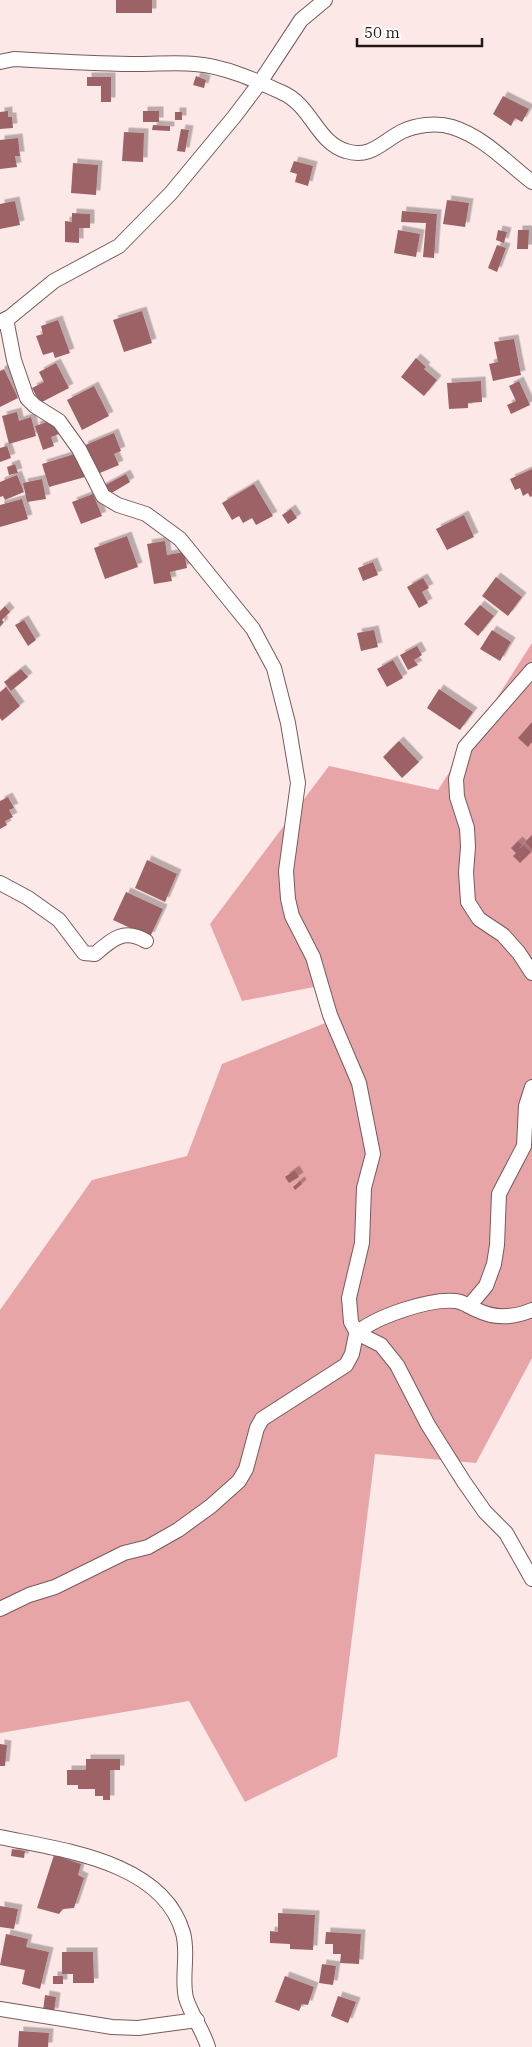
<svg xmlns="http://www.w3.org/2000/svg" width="532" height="2047" viewBox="0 0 532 2047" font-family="'IBM Plex Serif',serif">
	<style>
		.forest { fill: #e7a5a8 }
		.building { fill: #9d6265; filter: url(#shadow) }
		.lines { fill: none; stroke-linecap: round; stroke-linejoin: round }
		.street-casing { stroke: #775a5b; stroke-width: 16 }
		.street { stroke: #fff; stroke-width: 14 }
	</style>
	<defs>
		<filter id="shadow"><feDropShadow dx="4.5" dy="-4.5" stdDeviation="0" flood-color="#0004"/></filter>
	</defs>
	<rect width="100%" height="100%" fill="#fde8e8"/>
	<!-- forest -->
	<path class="forest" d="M532,643v715l-56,105 -101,-9 -38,303 -92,45 -56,-101 -189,32v-423l92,-130 95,-24 35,-92 106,-42 -9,-36 -77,15 -32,-77 119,-158 109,24z"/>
	<!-- building -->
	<g class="building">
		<rect x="116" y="0" width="36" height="13"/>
		<path d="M196,76l10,4 -2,8 -11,-3z"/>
		<path d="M87,77h24v25h-10v-16h-14z"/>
		<path d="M503,96l26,13 -7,13 -7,-4 -4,8 -18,-12z"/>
		<path d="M8,111v6h4l1,11 -13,1v-17z"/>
		<rect x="143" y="111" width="16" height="11"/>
		<rect x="175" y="112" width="7" height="8"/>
		<path d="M153,125l17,1v5l-18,-1z"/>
		<path d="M181,129l8,1 -4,22 -8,-1z"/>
		<path d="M124,132l20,1 -1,29 -21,-1z"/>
		<path d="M18,138l2,18h-5l2,11 -17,2v-29z"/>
		<path d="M294,161l19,5 -5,20 -13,-4 2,-8 -7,-2z"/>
		<path d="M73,163l25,2 -2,30 -25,-2z"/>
		<path d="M447,200l22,3 -4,24 -22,-3z"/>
		<path d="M15,201l5,24 -20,4v-25z"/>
		<path d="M402,211l35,3 -3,44 -11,-1 3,-34 -25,-1z"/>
		<path d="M72,213l18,1v14h-11v15l-14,-1v-21l7,1z"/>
		<path d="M398,230l22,4 -4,23 -22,-4z"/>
		<path d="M498,230l9,2 -3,11 -8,-3z"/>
		<path d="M518,230h11l-1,19h-11z"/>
		<path d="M497,245l9,3 -9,24 -9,-4z"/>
		<path d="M142,311l10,32 -28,9 -11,-32z"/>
		<path d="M58,320l12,33 -15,5 -2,-6 -10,3 -7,-19 7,-2 -2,-8z"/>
		<path d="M514,339l7,36 -28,6 -4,-17 9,-2 -4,-20z"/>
		<path d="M416,358l10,9 -2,2 13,11 -13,16 -23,-19z"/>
		<path d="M56,363l13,25 -29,15 -8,-15 12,-6 -5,-10z"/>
		<path d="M4,369l14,29 -18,9v-36z"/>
		<path d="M481,381l1,21 -14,1v5l-19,1 -2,-26z"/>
		<path d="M519,381l11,24 -19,9 -4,-9 9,-4 -7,-15z"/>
		<path d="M94,386l15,30 -27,14 -15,-30z"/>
		<path d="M17,412l2,9 12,-4 5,19 -27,8 -7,-28z"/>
		<path d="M53,420l6,14 -8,3 3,9 -11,4 -8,-24z"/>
		<path d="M114,433l7,18 -7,3 5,11 -24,10 -12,-29z"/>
		<path d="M7,446l4,12 -11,4v-14z"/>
		<path d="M78,453l7,24 -36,10 -7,-23z"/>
		<path d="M15,464l3,9 -9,2 -2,-8z"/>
		<path d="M532,469v27l-2,1 -2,-4 -5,3 -3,-8 -5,2 -5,-11z"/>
		<path d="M126,474l4,8 -25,15 -5,-9z"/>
		<path d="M17,475l7,17 -19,8 -2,-4 -3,1v-15z"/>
		<path d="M42,479l4,20 -19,3 -4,-19z"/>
		<path d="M254,484l19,32 -17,9 -4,-7 -9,5 -4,-7 -7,4 -10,-17z"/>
		<path d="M93,494l9,22 -21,8 -9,-22z"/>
		<path d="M22,499l6,20 -28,8v-22z"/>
		<path d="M291,509l6,9 -9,6 -6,-9z"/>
		<path d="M464,515l10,22 -27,13 -11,-21z"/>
		<path d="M127,536l11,31 -33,12 -11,-31z"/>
		<path d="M165,541l2,14 17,-3 3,16 -17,4 2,9 -18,3 -7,-40z"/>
		<path d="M373,562l5,13 -15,6 -5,-13z"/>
		<path d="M496,577l26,20 -14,19 -26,-20z"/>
		<path d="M423,578l6,10 -7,4 6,11 -9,5 -12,-21z"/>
		<path d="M480,605l14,11 -16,20 -14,-12z"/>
		<path d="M5,606l5,6 -8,8 2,2 -4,5v-16z"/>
		<path d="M24,620l12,20 -8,6 -13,-21z"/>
		<path d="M374,630l4,17 -17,4 -4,-18z"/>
		<path d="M492,630l19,12 -11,19 -20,-12z"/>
		<path d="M417,646l5,9 -8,5 4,5 -10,5 -8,-15z"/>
		<path d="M393,660l10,18 -16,9 -10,-18z"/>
		<path d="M21,669l7,8 -17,14 -7,-9z"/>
		<path d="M6,687l14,19 -18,15 -2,-3v-26z"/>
		<path d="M439,689l34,23 -13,18 -33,-22z"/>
		<path d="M532,722v20l-4,5 -10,-9z"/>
		<path d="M399,741l20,21 -17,16 -19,-21z"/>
		<path d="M8,797l6,11 -5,2 4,7 -8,4 2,4 -7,4v-28z"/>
		<path d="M532,835v15l-7,-8z"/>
		<path d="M518,841l4,4 -3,4 5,-4 7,7 -11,11 -7,-7 3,-3 -5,-5z"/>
		<path d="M147,860l30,14 -12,28 -30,-14z"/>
		<path d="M126,892l37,17 -13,28 -37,-17z"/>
		<path d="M295,1170l4,7 -10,6 -4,-6z"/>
		<path d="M300,1181l2,3 -7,6 -2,-3z"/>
		<path d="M0,1744l7,1 -2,21h-5z"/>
		<path d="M86,1759h34v11h-10v30h-7v-4h-8v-7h-17v-4h-11v-15h19z"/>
		<path d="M12,1849l13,2 -1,7 -13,-2z"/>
		<path d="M54,1855l27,9 -3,11 6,3 -10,30 -11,1 -4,5 -22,-6z"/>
		<path d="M0,1906l18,3 -4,20 -14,-2z"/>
		<path d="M278,1913l37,2 -2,35 -23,-1v-5l-20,-1v-12l8,1z"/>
		<path d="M326,1932l35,2 -2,30 -19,-1 1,-9h-8v-10h-8z"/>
		<path d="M6,1934l22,5 -2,8 23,5 -9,37 -18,-5 3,-14 -25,-5z"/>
		<path d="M62,1952h31l1,31h-21v-9h-11z"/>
		<path d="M322,1964l14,2 -3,19 -14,-2z"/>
		<rect x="53" y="1976" width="10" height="8"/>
		<path d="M285,1976l29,11 -6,18 -6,-1 -3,7 -24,-9z"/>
		<path d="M45,1995l11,2 -2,16 -11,-2z"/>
		<path d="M338,1996l18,6 -8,21 -17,-7z"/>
		<path d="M19,2031l30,2 -1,14h-30z"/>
	</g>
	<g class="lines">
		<!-- street casing -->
		<g class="street-casing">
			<g id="street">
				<path d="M0,62l14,-3c42,2 83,5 125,5 18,0 38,-2 56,0 29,2 60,16 86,28 31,13 35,50 65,59 24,8 36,-9 55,-19 14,-7 35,-10 51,-5 32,10 54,35 80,55"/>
				<path d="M6,319l8,41 13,38 8,8 24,15 20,28 24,47 15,9 28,9 34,25 73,90 21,39 14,55 10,60 -12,88 2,28 4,17 21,41 17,58 29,68 14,71 -9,34 -2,55 -13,55 2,24 6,11 24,12 16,20 31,60 36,57 21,30 21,21 26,46"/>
				<path d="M0,322l10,-5 44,-36 65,-35 52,-53 63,-76 25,-33 42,-64 24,-20"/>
				<path d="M532,670l-67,77 -9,32 1,18 10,31 1,19 -2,25 2,30 11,17 24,16 16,18 13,20"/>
				<path d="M0,883l28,15 31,22 25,33 11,1c17,-15 29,-26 51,-13"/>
				<path d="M469,1306l17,-20 8,-22 3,-19 2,-51 25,-48 2,-40 6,-19"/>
				<path d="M0,1609l29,-14 26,-8 69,-34 24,-6 30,-17 33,-24 28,-25 7,-12 11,-41 5,-9 84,-54 6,-11 4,-20c18,-17 74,-36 100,-33 8,1 13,6 21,9 18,9 36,8 55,0"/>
				<path d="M0,1837c61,13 163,24 183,96 6,21 -2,44 3,65 5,17 17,32 22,49"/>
				<path d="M0,2009l112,18 26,1 59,-8"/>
			</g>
		</g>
		<!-- street -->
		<use href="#street" class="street"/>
	</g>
	<!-- scale -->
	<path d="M357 38v8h125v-8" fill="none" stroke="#221617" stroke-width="2.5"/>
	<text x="364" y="38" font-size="15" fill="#221617" stroke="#ffffff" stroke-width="4" paint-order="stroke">50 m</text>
</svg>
